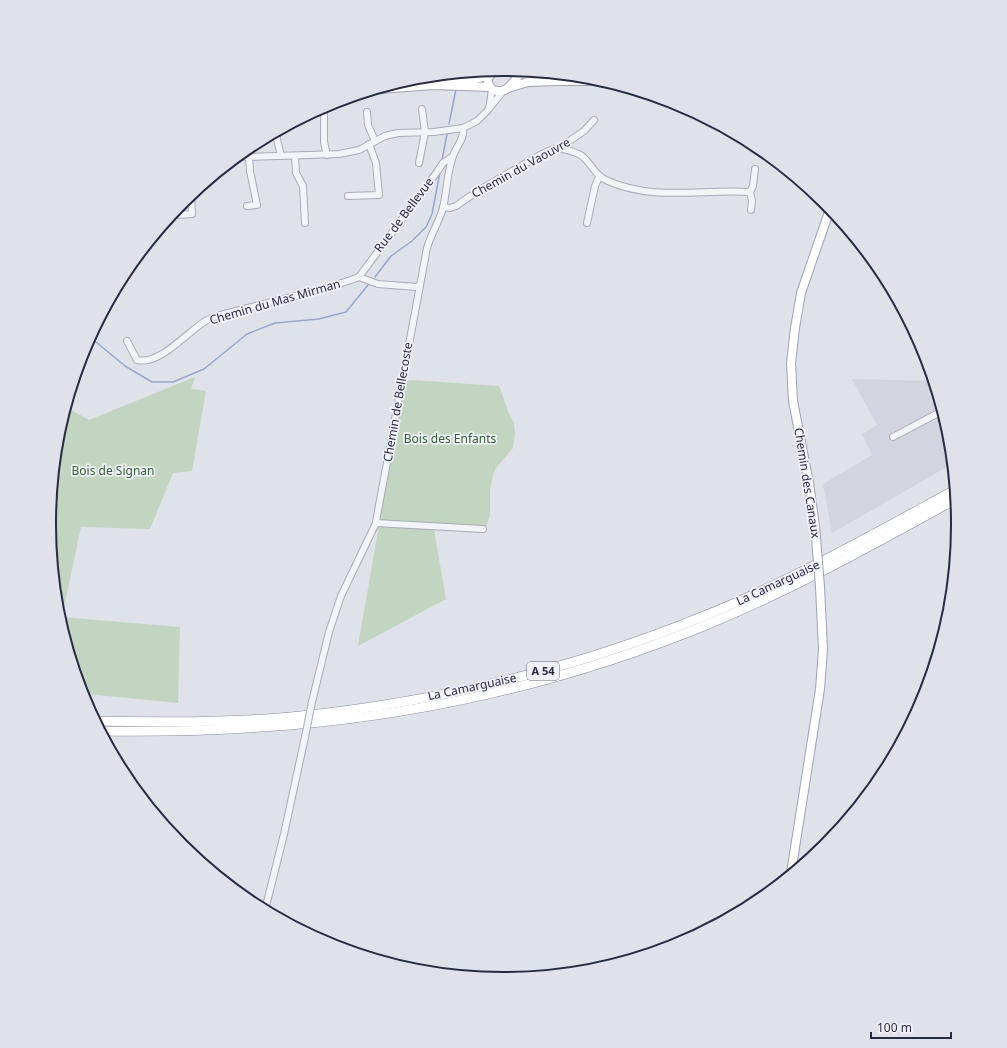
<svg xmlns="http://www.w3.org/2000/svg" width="1007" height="1048" viewBox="0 0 1007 1048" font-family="'Noto Sans',sans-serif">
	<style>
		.built { fill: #d2d4e0 }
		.green { fill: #c1d5c0 }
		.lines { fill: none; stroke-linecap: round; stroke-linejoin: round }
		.stream { stroke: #97a7ce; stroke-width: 1.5 }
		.minor-casing { stroke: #a8abb8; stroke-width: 8 }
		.major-casing { stroke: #9ea3b7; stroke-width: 10 }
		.highway-casing { stroke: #868ba3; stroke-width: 10 }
		.minor { stroke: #f3f4f8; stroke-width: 6 }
		.major { stroke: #fff; stroke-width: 8 }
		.highway { stroke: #fff; stroke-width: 9 }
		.minor-bridge-casing { stroke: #a8abb8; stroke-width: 8; stroke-linecap: butt }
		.major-bridge-casing { stroke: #9ea3b7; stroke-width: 10; stroke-linecap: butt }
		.minor-bridge { stroke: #f3f4f8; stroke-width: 6 }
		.major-bridge { stroke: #fff; stroke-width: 8 }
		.labels { text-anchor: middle; stroke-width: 3.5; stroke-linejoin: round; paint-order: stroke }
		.shield { fill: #f0f1f8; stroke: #63667a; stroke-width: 1 }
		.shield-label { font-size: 11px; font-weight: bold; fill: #272b44 }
		.street-label { font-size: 12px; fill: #272b44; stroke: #f0f1f8 }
		.park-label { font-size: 12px; fill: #326133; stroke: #f0f1f8 }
		.rim { fill: none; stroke: #272b44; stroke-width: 2 }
	</style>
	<rect width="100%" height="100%" fill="#e0e2ea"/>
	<!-- built -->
	<path class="built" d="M852,379l81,2 16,55 3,28 -120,69 -9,-49 49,-29 -10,-21 15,-9z"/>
	<!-- green -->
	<g class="green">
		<path d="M195,377l-4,12 15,2 -14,80 -19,2 -23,56 -69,-2 -19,90 118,10 -2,76 -91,-9 -6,-6 -23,-76 -9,-88 9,-89 8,-28 23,13z"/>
		<path d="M412,380l86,6 2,2 9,26 5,9 1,12 -2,13 -17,20 -3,7 -3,15v26l-4,10 -107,-4 24,-138 3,-3z"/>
		<path d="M379,525l55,5 12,69 -88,47z"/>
	</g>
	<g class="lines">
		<!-- stream -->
		<g class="stream">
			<path d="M458,78v-4"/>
			<path d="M449,124l7,-35"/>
			<path d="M442,160l5,-26"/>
			<path d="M375,277l16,-21 21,-15 14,-14 6,-13 8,-42"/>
			<path d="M90,337l35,29 27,16h21l31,-13 43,-35 28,-11 44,-4 27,-7 22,-27"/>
		</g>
		<!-- minor casing -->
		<g class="minor-casing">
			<g id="minor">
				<path d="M444,81l7,-6"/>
				<path d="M489,107l1,-3 2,-16"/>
				<path d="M367,112l1,13 7,16"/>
				<path d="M324,115v27l3,13"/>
				<path d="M277,132v7l4,17"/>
				<path d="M559,148c8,2 16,3 23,8 10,8 13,20 26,25 45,20 94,8 142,11l3,-6 2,-17"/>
				<path d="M239,156l10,1 90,-3 20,-4 26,-14 13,-3 36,-1 29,-4 14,-7 10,-10 17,-21"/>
				<path d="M295,156l1,17 7,13 2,37"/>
				<path d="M419,163l6,-31 -3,-23"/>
				<path d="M750,192l2,9 -1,9"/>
				<path d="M348,196l31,-1 -3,-32 -7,-19"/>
				<path d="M247,206l10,-1 -7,-34 -1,-14"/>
				<path d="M443,207l7,1 6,-2c23,-17 48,-30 72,-44 9,-5 20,-13 31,-14l25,-17 10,-11"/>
				<path d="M175,215l17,-1 -1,-19"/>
				<path d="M587,223l8,-37 4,-9"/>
				<path d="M359,277l78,-105 6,-9 9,-6"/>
				<path d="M127,341l10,19c24,6 53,-32 72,-41 11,-5 27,-8 39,-11 37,-10 75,-17 111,-31l19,7 39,3 3,-2"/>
				<path d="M893,437l49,-26"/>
				<path d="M376,523l107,6"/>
				<path d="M312,702l17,-70 12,-36 35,-73 1,-7 50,-268c4,-14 12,-26 16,-40 4,-17 4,-36 10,-52 3,-9 12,-18 10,-28"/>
				<path d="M265,910l19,-76 21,-97"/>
			</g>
		</g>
		<!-- major casing -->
		<g class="major-casing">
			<g id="major">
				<path d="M497,70c-18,8 -6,26 8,20 6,-3 12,-14 18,-19"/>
				<path d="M502,70c20,6 35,5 57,5"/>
				<path d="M450,81l26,-2 14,-4"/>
				<path d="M508,88l20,-6 27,-1h48"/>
				<path d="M380,89l53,-4 57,2"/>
				<path d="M817,550l-2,-24 -6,-43 -16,-82 -2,-38 4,-35 6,-35 29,-84"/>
				<path d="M791,873l29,-184 3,-39 -3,-63"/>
			</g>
		</g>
		<!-- highway casing -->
		<g class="highway-casing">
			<g id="highway">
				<path d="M96,721c65,1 130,2 195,-4 141,-14 281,-47 413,-101 87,-35 168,-81 251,-126"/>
				<path d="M101,731c63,1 126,-1 189,-6 142,-12 284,-46 416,-100 86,-35 168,-81 250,-126"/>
			</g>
		</g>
		<!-- minor -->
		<use href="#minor" class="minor"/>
		<!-- major -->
		<use href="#major" class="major"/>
		<!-- highway -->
		<use href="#highway" class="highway"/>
		<!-- minor-bridge casing -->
		<g class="minor-bridge-casing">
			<path id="minor-bridge" d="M305,737l7,-35"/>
		</g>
		<!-- major-bridge casing -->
		<g class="major-bridge-casing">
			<path id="major-bridge" d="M817,550l3,37"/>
		</g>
		<!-- minor-bridge -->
		<use href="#minor-bridge" class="minor-bridge"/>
		<!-- major-bridge -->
		<use href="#major-bridge" class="major-bridge"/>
	</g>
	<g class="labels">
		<!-- shield labels -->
		<rect class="shield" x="527" y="662" width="32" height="18" rx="3"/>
		<g class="shield-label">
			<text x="543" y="675">A 54</text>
		</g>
		<!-- street labels -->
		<g class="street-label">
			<text transform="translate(521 168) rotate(-29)" y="4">Chemin du Vaouvre</text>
			<text transform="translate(404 215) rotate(-53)" y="4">Rue de Bellevue</text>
			<text transform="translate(275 302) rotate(-16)" y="4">Chemin du Mas Mirman</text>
			<text transform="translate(398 402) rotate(-80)" y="4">Chemin de Bellecoste</text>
			<text transform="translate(807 483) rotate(81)" y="4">Chemin des Canaux</text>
			<text transform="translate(778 583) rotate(-25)" y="4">La Camarguaise</text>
			<text transform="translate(472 687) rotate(-12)" y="4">La Camarguaise</text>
		</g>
		<!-- park labels -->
		<g class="park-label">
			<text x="450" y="443">Bois des Enfants</text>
			<text x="113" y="475">Bois de Signan</text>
		</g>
	</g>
	<!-- crop -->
	<path d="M0 0H1007V1048H0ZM503 76H504A447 447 0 0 1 951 523V525A447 447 0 0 1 504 972H503A447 447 0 0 1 56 525V523A447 447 0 0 1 503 76Z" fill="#e0e1ea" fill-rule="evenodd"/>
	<path class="rim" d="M503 76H504A447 447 0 0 1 951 523V525A447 447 0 0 1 504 972H503A447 447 0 0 1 56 525V523A447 447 0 0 1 503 76Z"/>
	<!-- scale -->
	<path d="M871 1032v6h80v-6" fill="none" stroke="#272b44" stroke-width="2"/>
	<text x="877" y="1032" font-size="12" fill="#272b44" stroke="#f0f1f8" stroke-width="3" paint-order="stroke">100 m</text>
</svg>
